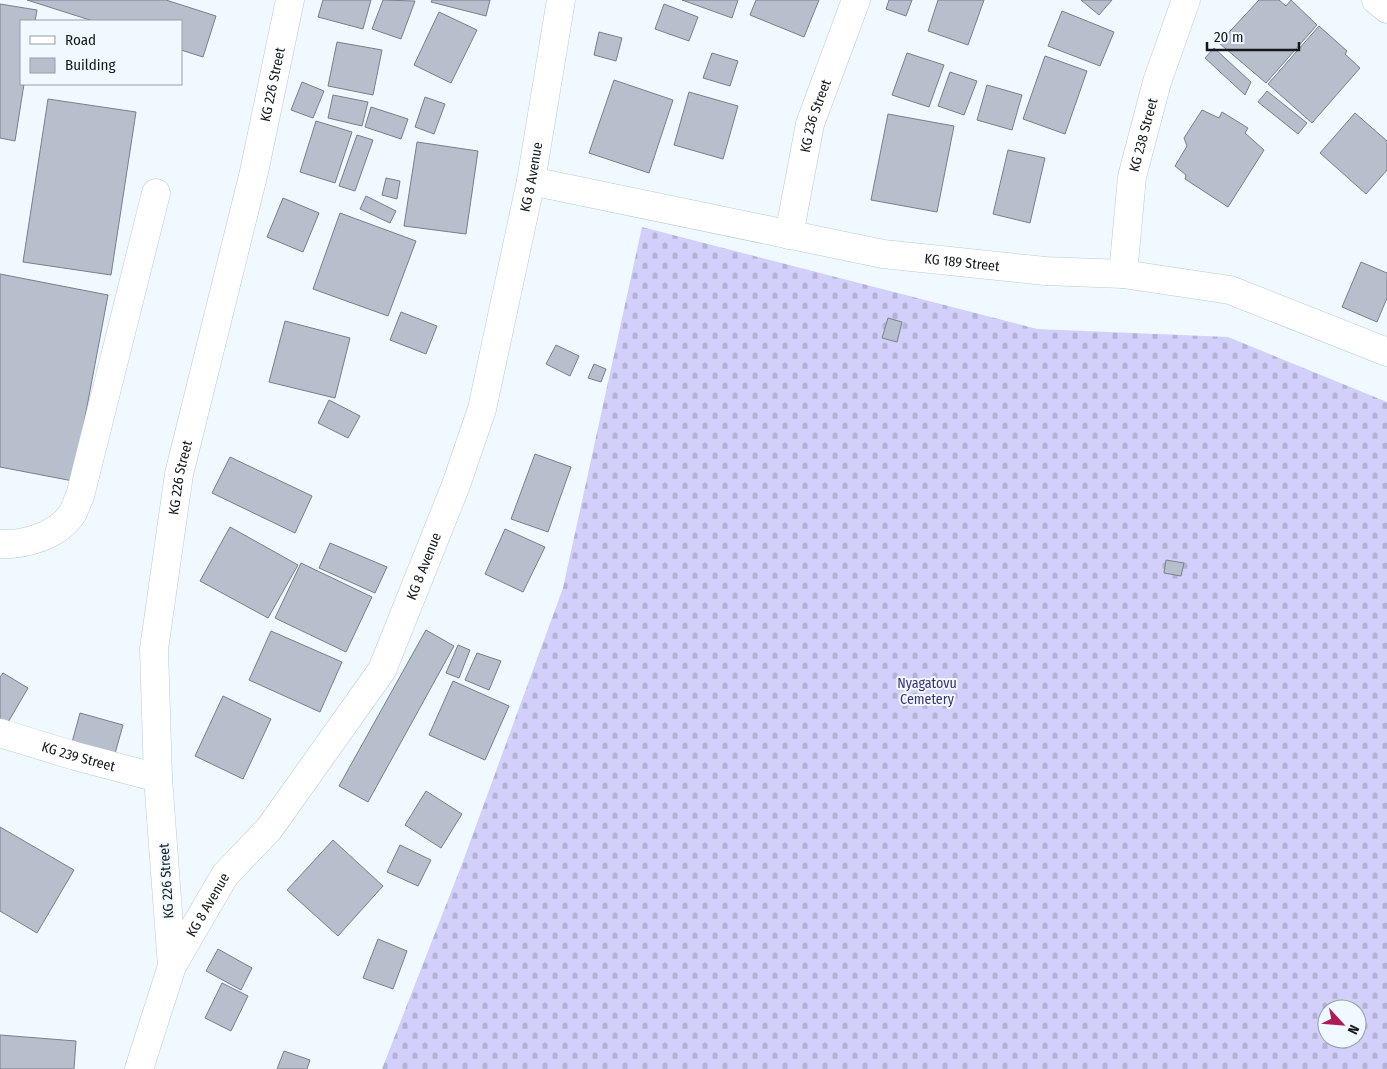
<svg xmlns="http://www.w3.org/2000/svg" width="1387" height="1069" viewBox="0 0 1387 1069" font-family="'Fira Sans Condensed',sans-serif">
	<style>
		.cemetery { fill: url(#cemetery-stones); fill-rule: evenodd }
		.building { fill: #b7bfcd; stroke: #787f8c }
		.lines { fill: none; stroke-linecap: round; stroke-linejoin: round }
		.minor-casing { stroke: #bbcad4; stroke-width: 29 }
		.minor { stroke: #fff; stroke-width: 28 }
		.labels { text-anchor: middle; stroke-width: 4; stroke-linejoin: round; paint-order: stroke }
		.street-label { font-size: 14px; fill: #12181b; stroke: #eff9ff }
		.park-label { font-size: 14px; fill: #3d3078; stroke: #eff9ff }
	</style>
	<defs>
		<pattern id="cemetery-stones" width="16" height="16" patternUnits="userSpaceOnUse" patternTransform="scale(1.25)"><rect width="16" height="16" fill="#d2d0fa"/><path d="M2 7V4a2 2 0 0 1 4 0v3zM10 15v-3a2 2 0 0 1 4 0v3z" fill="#b3b2d6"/></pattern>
	</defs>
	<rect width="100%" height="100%" fill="#eff9ff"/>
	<!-- cemetery -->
	<path class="cemetery" d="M642,227l395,102 191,8 159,65v667h-1005l80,-205 101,-276zM1327,1009h30v30h-30z"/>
	<!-- building -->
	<g class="building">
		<path d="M27,0h139l50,16 -13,41 -22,-7v-29h-88z"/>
		<path d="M323,0h48l-8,29 -45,-12z"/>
		<path d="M383,0l32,1 -14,38 -29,-10z"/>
		<path d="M432,0h58l-4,16 -55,-14z"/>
		<path d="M682,0h56l-6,18z"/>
		<path d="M756,0h63l-15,37 -54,-22z"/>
		<path d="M889,0h23l-6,16 -20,-7z"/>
		<path d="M938,0h46l-16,45 -40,-14z"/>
		<path d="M1081,0h31l-13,15z"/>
		<path d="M1259,0h20l7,6 5,-6 26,25 -51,58 -47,-40z"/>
		<path d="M0,4l37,6 -2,11h-14v63h3l-9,57 -15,-3z"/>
		<path d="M664,4l34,13 -9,24 -34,-12z"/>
		<path d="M1062,11l52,21 -14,34 -52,-20z"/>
		<path d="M439,12l38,18 -26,53 -37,-18z"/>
		<path d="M1319,26l28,25 -2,3 15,14 -48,55 -44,-39z"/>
		<path d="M599,32l23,6 -6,23 -22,-6z"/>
		<path d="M337,42l45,8 -9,45 -45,-9z"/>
		<path d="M1214,48l37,34 -6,13 -40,-37z"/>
		<path d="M712,53l26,8 -8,25 -27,-8z"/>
		<path d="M907,53l37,12 -15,42 -37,-12z"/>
		<path d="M1045,56l42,15 -22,63 -42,-15z"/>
		<path d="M950,72l27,9 -13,34 -26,-9z"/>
		<path d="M614,80l59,20 -24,73 -60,-20z"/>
		<path d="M302,82l22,9 -11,27 -22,-8z"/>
		<path d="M987,85l35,10 -10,35 -35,-10z"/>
		<path d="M1267,91l40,32 -9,11 -40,-32z"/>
		<path d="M689,92l49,14 -15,53 -49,-14z"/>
		<path d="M333,95l35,7 -6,24 -34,-8z"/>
		<path d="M425,97l20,7 -11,30 -19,-7z"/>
		<path d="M48,99l88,13 -25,163 -88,-13z"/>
		<path d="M371,107l37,12 -7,20 -36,-12z"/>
		<path d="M1202,110l17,8 3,-6 26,16 -3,5 19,17 -36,57 -43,-28 1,-4 -11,-9 12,-20 -3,-8z"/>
		<path d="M1355,113l32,28v29l-21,24 -46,-41z"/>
		<path d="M888,114l66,12 -17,86 -66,-12z"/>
		<path d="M316,121l36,11 -17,51 -35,-11z"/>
		<path d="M357,135l16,5 -18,51 -16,-5z"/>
		<path d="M417,142l61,9 -12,83 -62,-8z"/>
		<path d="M1008,150l37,8 -15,65 -37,-9z"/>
		<path d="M386,178l14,3 -3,18 -15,-4z"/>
		<path d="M366,196l30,15 -6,12 -30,-14z"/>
		<path d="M283,198l36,15 -16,39 -36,-15z"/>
		<path d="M340,213l76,28 -28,75 -75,-27z"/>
		<path d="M1361,262l26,11v25l-10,24 -35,-15z"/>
		<path d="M0,274l108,21 -35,186 -73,-14z"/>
		<path d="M401,312l36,14 -11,28 -36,-14z"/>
		<path d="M888,318l14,4 -5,20 -15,-4z"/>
		<path d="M285,321l65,17 -15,60 -66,-16z"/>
		<path d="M556,345l23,11 -9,20 -24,-12z"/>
		<path d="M594,364l12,5 -5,13 -13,-4z"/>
		<path d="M329,400l31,16 -12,22 -30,-15z"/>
		<path d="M535,454l36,13 -23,65 -37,-13z"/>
		<path d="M230,457l82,39 -17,37 -83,-40z"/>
		<path d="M230,527l68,38 -30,53 -68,-37z"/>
		<path d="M505,529l40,18 -22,45 -38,-18z"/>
		<path d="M330,543l57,24 -12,26 -56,-25z"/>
		<path d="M1166,560l18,3 -3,13 -17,-3z"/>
		<path d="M301,563l71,34 -26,55 -71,-34z"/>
		<path d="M426,630l28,16 -86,156 -29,-16z"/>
		<path d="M271,631l71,31 -22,50 -71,-32z"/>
		<path d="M458,645l12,5 -11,28 -13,-5z"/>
		<path d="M477,653l24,8 -12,29 -24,-10z"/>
		<path d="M3,673l25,15 -25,43 -3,-2v-52z"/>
		<path d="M453,681l56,25 -24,54 -56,-25z"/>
		<path d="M223,696l48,23 -28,60 -48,-23z"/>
		<path d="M80,713l43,12 -9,32 -43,-11z"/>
		<path d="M426,791l36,23 -21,34 -36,-23z"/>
		<path d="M0,827l74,43 -37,63 -37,-22z"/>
		<path d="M333,840l50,46 -45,50 -51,-46z"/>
		<path d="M400,845l31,15 -13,26 -31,-14z"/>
		<path d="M378,939l29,12 -14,38 -30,-11z"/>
		<path d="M218,949l34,19 -11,22 -35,-19z"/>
		<path d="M222,983l26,13 -17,35 -26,-13z"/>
		<path d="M0,1035l76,6 -2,28h-74z"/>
		<path d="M284,1051l26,9 -3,9h-30z"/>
	</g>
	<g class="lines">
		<!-- minor casing -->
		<g class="minor-casing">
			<g id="minor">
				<path d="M1376,0l11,9"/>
				<path id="s1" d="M531,181l352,73 162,17 78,3 107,16 157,62"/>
				<path id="s2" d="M789,235l21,-111 46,-124"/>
				<path id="s3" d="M1123,274l9,-97 25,-95 29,-82"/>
				<path d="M0,544c25,1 57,-8 72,-30 3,-5 5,-12 8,-18l76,-303"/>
				<path id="s4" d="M0,733l75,23 83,22"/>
				<path id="s5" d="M172,966l-14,-188 -4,-129 25,-175 75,-302 36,-172"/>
				<path id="s6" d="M139,1069l33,-103 53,-91 44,-46 113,-159 74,-185 26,-76 49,-228 30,-181"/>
			</g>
		</g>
		<!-- minor -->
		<use href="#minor" class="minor"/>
	</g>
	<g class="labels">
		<!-- street labels -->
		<g class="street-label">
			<text dy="5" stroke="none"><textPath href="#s5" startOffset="895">KG 226 Street</textPath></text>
			<text dy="5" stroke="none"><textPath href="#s2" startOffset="122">KG 236 Street</textPath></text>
			<text dy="5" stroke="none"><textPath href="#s3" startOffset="141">KG 238 Street</textPath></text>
			<text dy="5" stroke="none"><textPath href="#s6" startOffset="989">KG 8 Avenue</textPath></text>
			<text dy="5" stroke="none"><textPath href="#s1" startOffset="439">KG 189 Street</textPath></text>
			<text dy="5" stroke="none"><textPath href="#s5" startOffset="491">KG 226 Street</textPath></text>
			<text dy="5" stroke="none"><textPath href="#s6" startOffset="584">KG 8 Avenue</textPath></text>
			<text dy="5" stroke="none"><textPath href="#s4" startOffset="82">KG 239 Street</textPath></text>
			<text transform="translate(166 881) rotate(-94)" y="5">KG 226 Street</text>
			<text dy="5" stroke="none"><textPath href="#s6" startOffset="179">KG 8 Avenue</textPath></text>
		</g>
		<!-- park labels -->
		<g class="park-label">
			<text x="927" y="688">Nyagatovu<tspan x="927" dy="16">Cemetery</tspan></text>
		</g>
	</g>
	<!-- legend -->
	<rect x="20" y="20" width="162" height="65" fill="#eff9ff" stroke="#979fa4"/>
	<rect x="30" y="36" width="25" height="8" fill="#ffffff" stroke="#979fa4"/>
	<text x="65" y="45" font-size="15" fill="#12181b">Road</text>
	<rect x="30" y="58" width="25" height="15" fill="#b7bfcd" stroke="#979fa4"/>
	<text x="65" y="70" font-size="15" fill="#12181b">Building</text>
	<!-- north arrow -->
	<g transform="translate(1342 1024) rotate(116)"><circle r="24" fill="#eff9ff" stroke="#979fa4"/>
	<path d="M0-4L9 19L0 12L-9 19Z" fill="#ad1c53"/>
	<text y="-8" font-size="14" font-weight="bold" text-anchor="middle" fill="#12181b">N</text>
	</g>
	<!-- scale -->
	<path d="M1207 42v8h92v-8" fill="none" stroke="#12181b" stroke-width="2.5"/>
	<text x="1214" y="42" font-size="15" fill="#12181b" stroke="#eff9ff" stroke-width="4" paint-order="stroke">20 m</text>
</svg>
